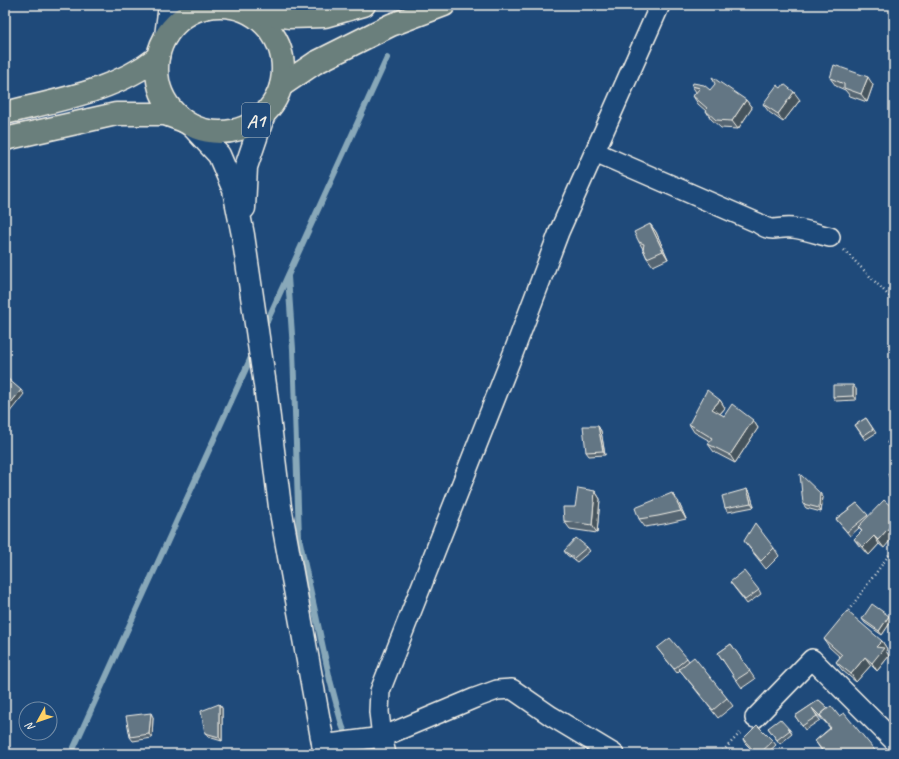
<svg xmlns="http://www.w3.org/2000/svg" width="899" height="759" viewBox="0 0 899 759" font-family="Caveat,sans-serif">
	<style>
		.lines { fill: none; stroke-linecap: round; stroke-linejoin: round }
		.stream { stroke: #88a8b9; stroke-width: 6 }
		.street-casing { stroke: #f4f1e8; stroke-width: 22 }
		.secondary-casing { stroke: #f4f1e8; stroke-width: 25 }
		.highway-casing { stroke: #f4f1e8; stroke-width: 25 }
		.path { stroke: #f4f1e8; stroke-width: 2.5; stroke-dasharray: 1 3; stroke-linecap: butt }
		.street { stroke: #1f4a7a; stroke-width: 19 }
		.secondary { stroke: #1f4a7a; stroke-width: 22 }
		.highway { stroke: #6b7f7c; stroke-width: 22 }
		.wall { fill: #556572; stroke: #f4f1e8 }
		.shaded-wall { fill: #45535c; stroke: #f4f1e8 }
		.building { fill: #637684; stroke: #f4f1e8 }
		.labels { text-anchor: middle; stroke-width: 3; stroke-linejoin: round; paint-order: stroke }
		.shield { fill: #1f4a7a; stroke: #b4bfc7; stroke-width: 1 }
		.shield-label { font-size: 19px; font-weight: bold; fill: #f4f1e8 }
	</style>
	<rect width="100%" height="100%" fill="#1f4a7a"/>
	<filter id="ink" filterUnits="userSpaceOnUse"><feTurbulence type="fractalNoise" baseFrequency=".025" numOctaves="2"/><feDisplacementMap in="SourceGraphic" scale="8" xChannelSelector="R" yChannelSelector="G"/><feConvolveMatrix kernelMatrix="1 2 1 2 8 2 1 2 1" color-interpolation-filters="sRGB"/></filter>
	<g filter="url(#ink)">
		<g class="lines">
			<!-- stream -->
			<g class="stream">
				<path d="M288,277l5,72 6,189 31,142 12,45 11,29"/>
				<path d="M264,328l123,-270"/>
				<path d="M71,754l182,-401"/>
			</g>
			<!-- street casing -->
			<g class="street-casing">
				<g id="street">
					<path d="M595,152l163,71c15,11 19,3 35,5 13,2 25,6 37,9"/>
					<path d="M755,718l57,-59 82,82"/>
					<path d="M322,745l60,-8 4,17"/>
					<path d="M614,754l-63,-38 -39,-27 -15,1 -22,8 -93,39 -3,-25 1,-21 134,-340 45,-119 101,-227"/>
				</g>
			</g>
			<!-- secondary casing -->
			<g class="secondary-casing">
				<g id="secondary">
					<path d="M207,5l1,2"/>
					<path d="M166,36l4,-31"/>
					<path d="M192,126l27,29 15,35 9,45 22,150 15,122 45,247"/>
					<path d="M244,208l2,-41 18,-53"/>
				</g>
			</g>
			<!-- highway casing -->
			<g class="highway-casing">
				<g id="highway">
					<circle cx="220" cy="69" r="63"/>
					<path d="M247,11l42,6 36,-1 39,-11"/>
					<path d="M281,86l34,-23 76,-38 53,-20"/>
					<path d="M5,113c52,-13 110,-22 153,-56"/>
					<path d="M5,139l111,-25h49l19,7"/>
				</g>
			</g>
			<!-- path -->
			<g class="path">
				<path d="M844,250l50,51"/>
				<path d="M846,614l48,-66"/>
				<path d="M720,754l22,-23"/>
			</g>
			<!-- street -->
			<use href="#street" class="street"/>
			<!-- secondary -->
			<use href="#secondary" class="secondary"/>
			<!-- highway -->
			<use href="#highway" class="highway"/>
		</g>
		<!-- wall -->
		<g class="wall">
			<path d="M830,78l43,7 -6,17 -17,-6 -5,-6 -9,-4z"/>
			<path d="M692,86l18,4 36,10 6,8 -14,21 -17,-1 -10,-9 -5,-8 -8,-7 -5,-8 3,-4z"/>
			<path d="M800,100l-17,22 -14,-10 -6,-8z"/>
			<path d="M650,224l6,8 12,27 -15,7 -6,-8 -4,-9 -4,-7z"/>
			<path d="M856,389v11l-20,1 -3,-4z"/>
			<path d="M720,400l5,8 -5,6 4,2 29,4 5,8 -23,35 -21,-11 -6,-8 2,-3 -16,-9 -5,-8z"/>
			<path d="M866,418l10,15 -11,7 -10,-15z"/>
			<path d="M598,426l3,5 4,24 -16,1 -3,-4z"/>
			<path d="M894,431v20l-7,-8z"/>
			<path d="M747,489l3,4 4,14 -26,5 -3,-4z"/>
			<path d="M595,491l5,8 -3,34 -27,-4 -6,-8 11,-14z"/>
			<path d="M823,497l-2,15 -15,-4 -3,-4z"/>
			<path d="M678,501l8,18 -22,5 -19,3 -6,-8z"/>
			<path d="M857,503l11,13 16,32 -5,-4 -10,11 -9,-8 -6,-8 8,-7 -3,-4 -9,8 -14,-17z"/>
			<path d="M744,541l30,7 5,8 -13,13z"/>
			<path d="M587,547l3,4 -13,11 -10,-7 -3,-4z"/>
			<path d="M730,582l29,8 2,4 -14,10z"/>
			<path d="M862,619l30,1 -10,15 -17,-12z"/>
			<path d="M824,639l58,2 5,8 -1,2 3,5 -12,15 -6,-6 -15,17 -14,-12 -6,-8 4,-5 -11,-10z"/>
			<path d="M731,644l24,35 -13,9 -24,-35z"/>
			<path d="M657,648l30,10 2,3 38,37 6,8 -15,12 -38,-48 -3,3z"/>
			<path d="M819,700l9,8 11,8 39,38h-54l-9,-13 15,-13 -5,-6 -11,-10 6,8 -15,10 -10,-14z"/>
			<path d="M219,704l3,4v33l-14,-4 -3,-4z"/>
			<path d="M153,717l-1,21 -19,3 -3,-4z"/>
			<path d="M768,728l22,2 2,4 -12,10z"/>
			<path d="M743,739l30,2 3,4 -10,9h-10l-11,-11z"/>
		</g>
		<!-- shaded-wall -->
		<g class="shaded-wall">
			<path d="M868,77l5,8 -6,17 -6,-8z"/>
			<path d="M794,92l6,8 -17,22 -5,-8z"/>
			<path d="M746,100l6,8 -14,21 -6,-8z"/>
			<path d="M650,224l6,8 12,27 -5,-8z"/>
			<path d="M853,385l3,4v11l-3,-4z"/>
			<path d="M21,390l3,4 -15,19 -3,-4z"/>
			<path d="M720,400l5,8 -8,9 -5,-8z"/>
			<path d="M753,420l5,8 -23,35 -5,-8z"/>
			<path d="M598,426l3,5 4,24 -2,-4z"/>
			<path d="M747,489l3,4 4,14 -3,-4z"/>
			<path d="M595,491l5,8 -3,34 -5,-8z"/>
			<path d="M672,493l6,8 8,18 -5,-8z"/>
			<path d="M820,493l3,4 -2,15 -2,-4z"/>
			<path d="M894,522v14l-10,12 -6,-8z"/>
			<path d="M874,536l5,8 -10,11 -6,-8z"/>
			<path d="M889,616l3,4 -10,15 -3,-4z"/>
			<path d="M882,641l5,8 -1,2 3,5 -12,15 -5,-8 4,-16z"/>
			<path d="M865,657l6,8 -15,17 -5,-8z"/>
			<path d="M219,704l3,4v33l-3,-4z"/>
			<path d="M151,713l2,4 -1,21 -3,-4z"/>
		</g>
		<!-- building -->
		<g class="building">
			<path d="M834,65l34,12 -7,17 -17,-6v-4l-14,-6z"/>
			<path d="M712,77l34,23 -14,21 -16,-1 -10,-9 2,-2 -15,-13 7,-8 -8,-2 1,-3 11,2 6,5 5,-6z"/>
			<path d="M784,84l10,8 -16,22 -15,-10 14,-19 4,3z"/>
			<path d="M650,224l13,27 -16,7 -4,-9 1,-5 -5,-2 -5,-10z"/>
			<path d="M7,378l14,12 -15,19 -1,-1v-28z"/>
			<path d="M833,385h20v11l-20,1z"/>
			<path d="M707,390l13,10 -8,9 12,7 8,-12 21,16 -23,35 -22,-11 4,-6 -23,-14z"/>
			<path d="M866,418l7,11 -10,7 -8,-11z"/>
			<path d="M583,426h15l5,25 -17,1z"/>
			<path d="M894,431v15l-7,-3z"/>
			<path d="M894,472v15h-1l-5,-13z"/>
			<path d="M800,474l20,19 -1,15 -16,-4z"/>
			<path d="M578,488l17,3 -3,34 -28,-4 -1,-14h12z"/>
			<path d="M747,489l4,14 -26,5 -3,-12z"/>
			<path d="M672,493l9,18 -23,5 -19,3 -4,-11z"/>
			<path d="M884,500l10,9v13l-16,18 -4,-4 -11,11 -9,-8 8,-8 -4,-4z"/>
			<path d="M857,503l11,12 -21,17 -11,-13z"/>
			<path d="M755,523l19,25 -13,13 -17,-20z"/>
			<path d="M576,538l11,9 -13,11 -10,-7z"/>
			<path d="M744,571l15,19 -14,10 -15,-18z"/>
			<path d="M872,604l17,12 -10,15 -17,-12z"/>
			<path d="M847,611l35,30 -6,6 8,1 -12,15 -7,-6 -14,17 -15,-12 6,-7 -18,-16z"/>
			<path d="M670,638l17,20 -13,11 -17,-21z"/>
			<path d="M731,644l19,27 -14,9 -18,-27z"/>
			<path d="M694,657l33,41 -14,12 -34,-41z"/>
			<path d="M819,700l9,8 -8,7 2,3 -10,-10 5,8 -15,10 -7,-10z"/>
			<path d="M219,704v33l-14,-4 -4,-22z"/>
			<path d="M831,706l8,10 5,-3 34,41h-53l-10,-13 16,-13 -11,-13z"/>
			<path d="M894,706v10l-5,-5z"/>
			<path d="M151,713l-2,21 -19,3 -4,-21z"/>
			<path d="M780,719l10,11 -13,10 -9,-12z"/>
			<path d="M757,725l16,16 -14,13h-2l-14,-15z"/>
		</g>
	</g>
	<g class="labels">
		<!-- shield labels -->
		<rect class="shield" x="242" y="103" width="28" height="34" rx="3"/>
		<g class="shield-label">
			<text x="256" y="127">A1</text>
		</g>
	</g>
	<!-- margin -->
	<rect width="899" height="759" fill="none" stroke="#1f4a7a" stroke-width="20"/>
	<rect x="10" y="10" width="879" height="739" fill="none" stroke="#f4f1e8" stroke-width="1.5" filter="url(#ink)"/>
	<!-- north arrow -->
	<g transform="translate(38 721) rotate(230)"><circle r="19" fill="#1f4a7a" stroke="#748da6"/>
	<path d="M0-3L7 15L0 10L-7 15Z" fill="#ffd166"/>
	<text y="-6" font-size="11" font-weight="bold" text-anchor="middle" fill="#f4f1e8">N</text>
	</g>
</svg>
